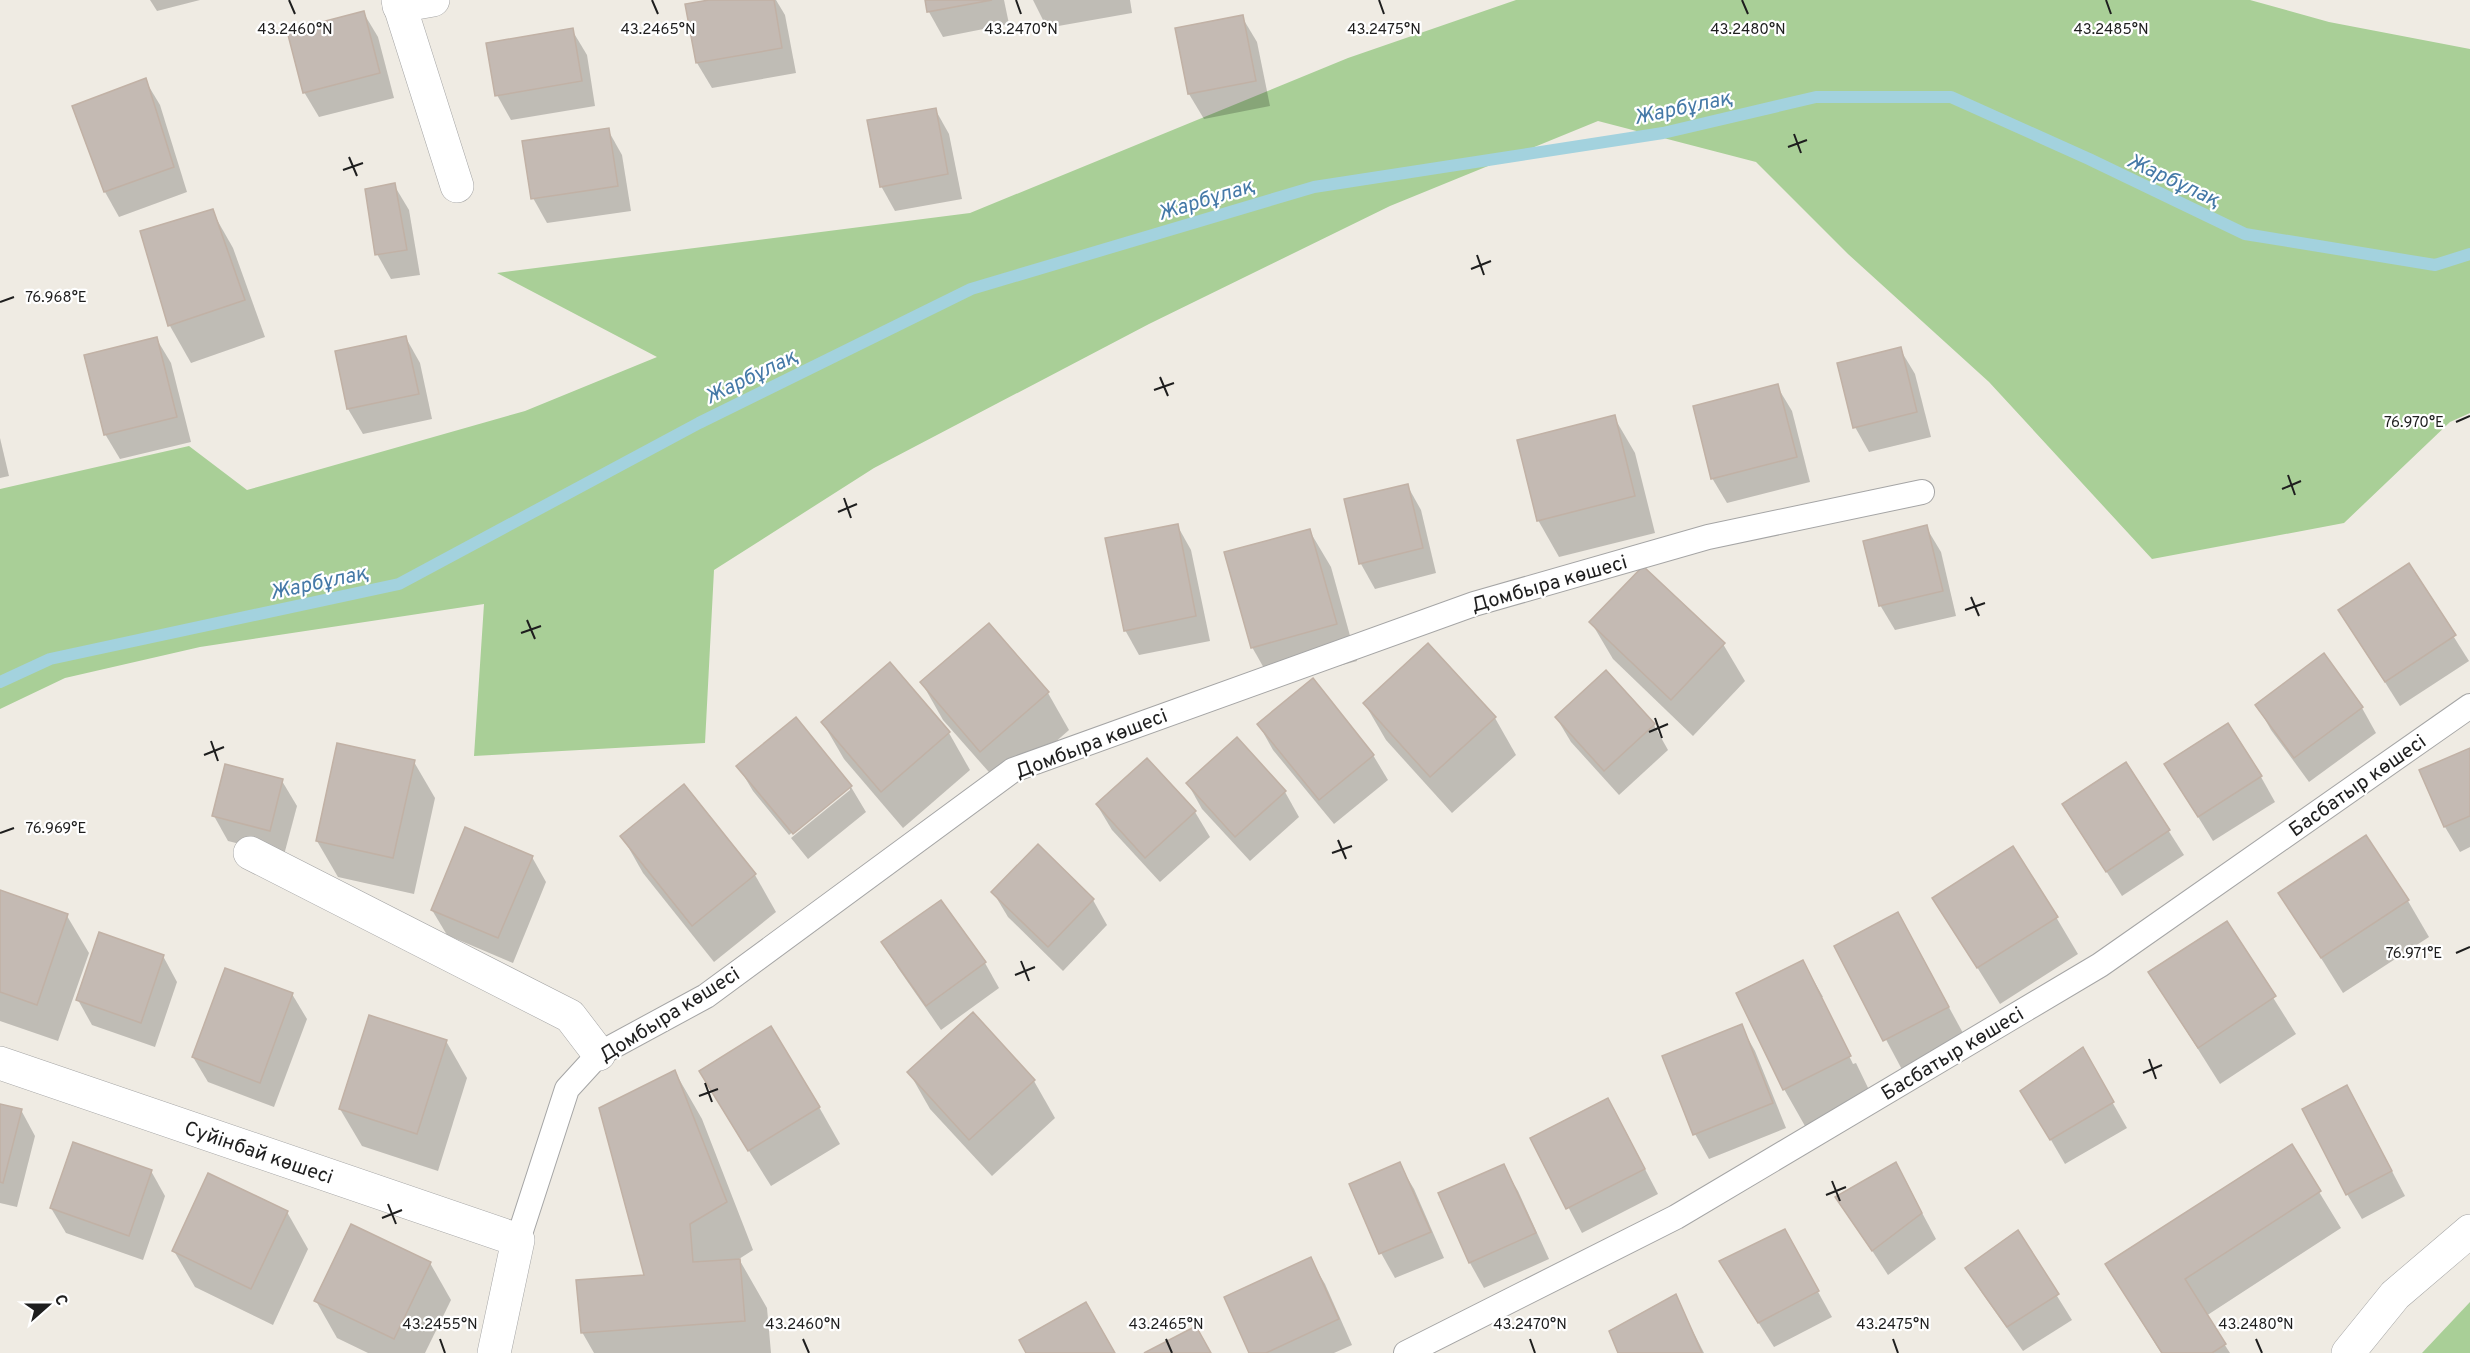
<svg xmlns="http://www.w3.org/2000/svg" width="2470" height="1353" viewBox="0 0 2470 1353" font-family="Overpass,sans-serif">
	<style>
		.forest { fill: #a9cf97 }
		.shadow { fill: #0003 }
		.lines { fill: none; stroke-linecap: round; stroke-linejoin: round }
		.stream { stroke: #a3d2de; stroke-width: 12 }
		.building { fill: #c4bab3; stroke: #c1b1a5; stroke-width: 1.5 }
		.service-casing { stroke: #a5a5a5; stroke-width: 26 }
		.minor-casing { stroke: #a5a5a5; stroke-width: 34 }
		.tertiary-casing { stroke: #a5a5a5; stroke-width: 34 }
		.service { stroke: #fff; stroke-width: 24 }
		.minor { stroke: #fff; stroke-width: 33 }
		.tertiary { stroke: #fff; stroke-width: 33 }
		.ticks { fill: none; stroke: #1e1e1e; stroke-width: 2 }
		.labels { text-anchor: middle; stroke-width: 4.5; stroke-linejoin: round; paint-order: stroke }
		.street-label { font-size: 20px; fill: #1e1e1e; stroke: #fff }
		.water-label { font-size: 21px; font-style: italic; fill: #4579a7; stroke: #fff }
		.ticks-label { font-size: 15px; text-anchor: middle; fill: #1e1e1e; stroke: #fff; stroke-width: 4.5; stroke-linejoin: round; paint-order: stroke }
	</style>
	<rect width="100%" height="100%" fill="#efebe3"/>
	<!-- forest -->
	<g class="forest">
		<path d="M1516,0h734l79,22 141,27v364l-20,9 -106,101 -192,36 -163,-177 -141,-128 -92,-92 -158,-41 -208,85 -241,118 -275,144 -160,102 -9,173 -231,13 10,-152 -284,43 -135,31 -65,31v-220l189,-43 58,44 278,-79 132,-54 -160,-84 473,-60 378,-155z"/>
		<path d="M2470,1302v51h-48z"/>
	</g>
	<!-- shadow -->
	<g class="shadow">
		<path d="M150,0h50l-43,11z"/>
		<path d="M717,0h59l9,15 11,58 -84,15 -15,-25 -11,-57z"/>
		<path d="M927,0h77l5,24 -66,13 -14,-25z"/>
		<path d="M1033,0h97l2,13 -85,15z"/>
		<path d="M363,12l15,25 16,61 -75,19 -15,-25z"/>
		<path d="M1242,17l15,25 13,64 -66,13 -15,-25 -12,-65z"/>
		<path d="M572,30l15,25 8,51 -84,14 -14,-25z"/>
		<path d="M145,80l15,25 27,87 -68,25 -14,-25 -31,-85z"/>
		<path d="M935,109l14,25 13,65 -67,12 -14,-25z"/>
		<path d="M608,130l14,25 9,56 -84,12 -14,-25z"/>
		<path d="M394,185l15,25 11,65 -29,4 -14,-25z"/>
		<path d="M212,211l21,37 32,89 -74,26 -21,-37 -28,-94z"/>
		<path d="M156,338l15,25 20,79 -71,17 -15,-25z"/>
		<path d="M406,338l14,25 12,56 -69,15 -15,-25z"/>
		<path d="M1900,349l15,25 16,63 -62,15 -14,-25z"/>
		<path d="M1777,386l15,25 18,71 -83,21 -15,-25z"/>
		<path d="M1614,417l21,36 20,80 -96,24 -21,-37z"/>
		<path d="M0,438l9,38 -9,2z"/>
		<path d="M1407,485l14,25 15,63 -61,16 -14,-25 -15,-64z"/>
		<path d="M1177,525l14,25 19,91 -71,14 -14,-25z"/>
		<path d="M1926,527l15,25 15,64 -61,14 -15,-25z"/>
		<path d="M1309,530l22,37 26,94 -84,23 -21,-37z"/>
		<path d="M2409,566l60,95 -69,45 -60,-95z"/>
		<path d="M1591,622l132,22 22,37 -52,55 -80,-77z"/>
		<path d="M989,625l59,68 21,37 -66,58 -60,-68 -21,-37z"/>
		<path d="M890,664l59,69 21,37 -67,58 -59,-69 -21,-36z"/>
		<path d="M1365,704l130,14 21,37 -64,58 -66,-73z"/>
		<path d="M2257,705l105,3 14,25 -67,49 -38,-52z"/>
		<path d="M1556,717l98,8 14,25 -49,45 -48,-53z"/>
		<path d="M796,719l55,68 15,25 -58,47 -17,-21 59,-48v-4l-61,49 -36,-44 -15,-25z"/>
		<path d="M1259,725l114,30 15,25 -54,44 -61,-74z"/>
		<path d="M2470,750v97l-10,5 -15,-25 -24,-56z"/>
		<path d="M1147,760l48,52 15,25 -50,45 -48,-52 -15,-25z"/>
		<path d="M414,762l21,36 -21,96 -76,-17 -21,-36z"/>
		<path d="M2126,764l58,91 -62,41 -58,-91z"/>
		<path d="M2166,765l95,12 14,25 -62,39z"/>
		<path d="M282,781l15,25 -13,49 -56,-14 -14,-25z"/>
		<path d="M1188,784l97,8 14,25 -49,44 -48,-52z"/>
		<path d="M684,786l71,89 21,37 -62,50 -71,-89 -21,-37z"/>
		<path d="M532,857l14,25 -33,81 -66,-28 -15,-25z"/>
		<path d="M0,892l67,24 22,37 -31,88 -58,-20z"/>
		<path d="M993,892l100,8 14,25 -44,46 -55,-54z"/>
		<path d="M2280,893l128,8 21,36 -86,56z"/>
		<path d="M1934,898l122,19 22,37 -78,50z"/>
		<path d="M941,902l44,61 14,25 -58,42 -43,-62 -15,-25z"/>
		<path d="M1898,914l71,130 -63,33 -70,-131z"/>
		<path d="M2226,923l70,111 -76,50 -70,-111z"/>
		<path d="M163,956l14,26 -22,65 -63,-22 -14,-25z"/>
		<path d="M1803,962l20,35h-3l33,67 3,-1 15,31 -66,32 -21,-37z"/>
		<path d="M292,994l15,25 -33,88 -66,-25 -15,-25z"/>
		<path d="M973,1014l61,67 21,37 -63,58 -62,-67 -21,-37z"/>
		<path d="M1741,1026l14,25 31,77 -77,31 -14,-25 -31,-77z"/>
		<path d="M446,1041l21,37 -29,93 -76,-25 -22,-37z"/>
		<path d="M2082,1049l45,79 -62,36 -28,-48z"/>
		<path d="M675,1072l27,47 51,131 -14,9 28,49 4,45h-177l-12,-21 64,-56z"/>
		<path d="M0,1105l21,5 14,26 -18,71 -17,-4z"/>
		<path d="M819,1107l21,37 -69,42 -49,-78z"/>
		<path d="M2361,1112l44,84 -43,23 -15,-25z"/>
		<path d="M1622,1125l36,69 -76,39 -50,-94z"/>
		<path d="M2291,1146l50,82 -135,88 24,37h-69l-54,-88z"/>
		<path d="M1399,1164l15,25 30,69 -49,20 -14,-25 -30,-68z"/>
		<path d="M1896,1164l40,75 -48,36 -51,-78z"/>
		<path d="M1503,1166l15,25 31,68 -65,29 -14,-25 -30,-69z"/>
		<path d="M151,1171l14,25 -22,64 -77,-27 -15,-25z"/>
		<path d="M287,1212l21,37 -35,76 -78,-38 -21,-36z"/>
		<path d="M2017,1232l55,88 -49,31 -41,-58 -15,-25z"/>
		<path d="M1798,1256l34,61 -58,30 -39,-61z"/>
		<path d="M1310,1259l15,25 27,61 -18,8h-83z"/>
		<path d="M430,1263l21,37 -26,53h-57l-31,-15 -21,-37z"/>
		<path d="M1675,1296l29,57h-84z"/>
	</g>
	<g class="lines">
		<!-- stream -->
		<path class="stream" d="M0,682l50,-23 349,-75 300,-161 272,-134 343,-102 349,-54 153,-36h135l138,62 156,75 190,31 35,-11"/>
	</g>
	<!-- building -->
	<g class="building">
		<path d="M709,0h65l8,48 -86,15 -11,-59z"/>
		<path d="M925,0h67l-65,12z"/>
		<path d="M364,11l16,62 -77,20 -16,-62z"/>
		<path d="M1243,15l13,66 -68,13 -13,-66z"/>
		<path d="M573,28l9,53 -87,15 -9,-53z"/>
		<path d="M146,78l28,89 -70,25 -32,-86z"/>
		<path d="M936,108l12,66 -68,13 -13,-67z"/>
		<path d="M609,128l9,58 -87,13 -9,-58z"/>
		<path d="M395,183l12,67 -32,5 -10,-66z"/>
		<path d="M213,209l32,91 -77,26 -28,-95z"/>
		<path d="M406,336l13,58 -72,15 -12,-58z"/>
		<path d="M157,337l20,80 -73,18 -20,-80z"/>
		<path d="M1901,347l16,65 -64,16 -16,-65z"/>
		<path d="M1778,384l19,73 -86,22 -18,-73z"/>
		<path d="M1615,415l20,81 -98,25 -20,-81z"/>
		<path d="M1408,484l15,64 -64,16 -15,-65z"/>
		<path d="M1178,524l18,92 -72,15 -19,-93z"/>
		<path d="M1927,525l16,66 -64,15 -16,-65z"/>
		<path d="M1310,529l27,95 -86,24 -27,-96z"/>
		<path d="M2409,563l47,72 -71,47 -47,-72z"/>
		<path d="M1643,566l82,77 -54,57 -82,-78z"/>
		<path d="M989,623l60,69 -69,60 -60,-70z"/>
		<path d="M1428,643l68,74 -66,60 -67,-74z"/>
		<path d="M2324,653l39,54 -69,51 -39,-53z"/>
		<path d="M890,662l60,70 -69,60 -60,-70z"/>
		<path d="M1606,670l49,54 -51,47 -49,-54z"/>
		<path d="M1313,678l61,77 -55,45 -62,-76z"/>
		<path d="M796,717l56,69 -59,48 -57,-68z"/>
		<path d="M2228,723l34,53 -64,41 -34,-53z"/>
		<path d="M1237,737l49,54 -51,46 -49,-54z"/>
		<path d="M337,743l78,17 -22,98 -77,-17z"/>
		<path d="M2470,748v68l-26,11 -25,-57z"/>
		<path d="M1147,758l49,53 -51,47 -49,-54z"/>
		<path d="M2126,762l44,68 -64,42 -44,-68z"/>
		<path d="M225,764l58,15 -13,52 -58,-15z"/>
		<path d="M684,784l72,90 -64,52 -72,-90z"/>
		<path d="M465,827l68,29 -35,82 -67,-28z"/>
		<path d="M2366,835l43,65 -88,58 -43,-65z"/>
		<path d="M1038,844l56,55 -46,48 -57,-55z"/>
		<path d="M2013,846l45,71 -81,51 -45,-70z"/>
		<path d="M0,890l68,24 -31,91 -37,-13z"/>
		<path d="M941,900l45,62 -60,44 -45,-64z"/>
		<path d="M1898,912l51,95 -66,34 -49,-95z"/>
		<path d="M2227,921l49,75 -78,52 -50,-76z"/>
		<path d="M99,932l65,23 -23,68 -65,-23z"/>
		<path d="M1803,960l48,96 -68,34 -47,-97z"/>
		<path d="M225,968l68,25 -33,90 -68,-26z"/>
		<path d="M973,1012l62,68 -66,60 -62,-68z"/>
		<path d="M369,1015l78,25 -30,94 -78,-25z"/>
		<path d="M1742,1024l31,79 -80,32 -31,-79z"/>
		<path d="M771,1026l49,81 -72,44 -49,-80z"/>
		<path d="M2083,1047l31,55 -64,38 -30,-49z"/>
		<path d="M675,1070l52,132 -37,22 3,38 47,-3 5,62 -164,12 -5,-53 68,-5 -45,-167z"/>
		<path d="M2347,1085l45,86 -46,24 -44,-86z"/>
		<path d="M1608,1098l37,71 -79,40 -36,-71z"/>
		<path d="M0,1104l22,5 -19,74 -3,-1z"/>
		<path d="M73,1142l79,28 -23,66 -79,-28z"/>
		<path d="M2292,1144l29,47 -136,88 41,65 -14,9h-50l-57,-89z"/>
		<path d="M1400,1162l31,70 -52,22 -30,-70z"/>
		<path d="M1896,1162l26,51 -50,38 -37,-54z"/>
		<path d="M1504,1164l32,69 -67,30 -31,-70z"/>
		<path d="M208,1173l80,38 -37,78 -79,-38z"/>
		<path d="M351,1224l80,38 -37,77 -80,-38z"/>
		<path d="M1785,1229l34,62 -61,32 -39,-62z"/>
		<path d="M2018,1230l41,64 -52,33 -42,-59z"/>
		<path d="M1311,1257l28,62 -73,34h-17l-25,-56z"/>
		<path d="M1676,1294l26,59h-84l-9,-22z"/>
		<path d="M1086,1302l29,51h-89l-7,-13z"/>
		<path d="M1196,1326l15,27h-67z"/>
	</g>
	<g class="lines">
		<!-- service casing -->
		<g class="service-casing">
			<g id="service">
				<path d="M518,1240l49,-151 32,-35 107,-58 307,-226 461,-166 234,-67 214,-45"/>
				<path d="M1406,1353l270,-136 424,-252 370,-259"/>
			</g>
		</g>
		<!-- minor casing -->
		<g class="minor-casing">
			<g id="minor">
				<path d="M398,0l59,186"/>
				<path d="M399,6l34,-6"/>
				<path d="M250,853l320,163 29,38"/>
				<path d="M0,1063l518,177 -24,113"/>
			</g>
		</g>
		<!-- tertiary casing -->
		<g class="tertiary-casing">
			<path id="tertiary" d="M2348,1353l47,-58 75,-64"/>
		</g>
		<!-- service -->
		<use href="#service" class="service"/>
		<!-- minor -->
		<use href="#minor" class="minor"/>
		<!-- tertiary -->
		<use href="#tertiary" class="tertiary"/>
	</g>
	<!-- ticks -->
	<path class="ticks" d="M289,0l6,14M652,0l6,14M1016,0l5,14M1379,0l5,14M1742,0l6,14M2106,0l5,14M1794,134l7,19M1788,147l19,-7M349,157l8,19M343,170l20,-7M1477,255l7,20M1471,269l20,-8M0,302l14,-5M1160,377l8,19M1154,390l20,-7M2456,422l14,-6M2288,475l7,20M2282,489l19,-8M844,498l7,20M838,512l19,-8M1971,597l8,19M1965,610l20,-7M527,620l8,19M521,633l20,-7M1655,718l7,20M1649,732l19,-8M211,741l7,20M204,755l20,-8M0,833l14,-5M1338,840l8,19M1332,853l20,-7M2456,953l14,-6M1021,961l8,20M1015,975l20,-8M2149,1059l7,20M2143,1073l19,-8M705,1083l7,19M699,1096l19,-7M1832,1181l8,20M1826,1195l20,-8M388,1204l8,20M382,1218l20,-8M440,1339l5,14M803,1339l6,14M1166,1339l6,14M1530,1339l5,14M1893,1339l5,14M2256,1339l6,14"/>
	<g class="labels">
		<!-- street labels -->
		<g class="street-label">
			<text transform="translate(1549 583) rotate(-16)" y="7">Домбыра көшесі</text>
			<text transform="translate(1091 743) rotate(-21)" y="7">Домбыра көшесі</text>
			<text transform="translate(2357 785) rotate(-35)" y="7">Басбатыр көшесі</text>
			<text transform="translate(669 1014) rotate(-32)" y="7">Домбыра көшесі</text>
			<text transform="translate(1952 1053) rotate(-31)" y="7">Басбатыр көшесі</text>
			<text transform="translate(259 1152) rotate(19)" y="7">Суйінбай көшесі</text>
		</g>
		<!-- water labels -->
		<g class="water-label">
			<text transform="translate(1683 107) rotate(-12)" y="7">Жарбұлақ</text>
			<text transform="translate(2174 180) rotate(25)" y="7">Жарбұлақ</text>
			<text transform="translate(1206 199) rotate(-17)" y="7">Жарбұлақ</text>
			<text transform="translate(751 376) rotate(-26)" y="7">Жарбұлақ</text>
			<text transform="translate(319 582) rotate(-12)" y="7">Жарбұлақ</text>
		</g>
	</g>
	<g class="ticks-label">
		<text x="295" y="34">43.2460°N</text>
		<text x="658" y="34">43.2465°N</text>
		<text x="1021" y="34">43.2470°N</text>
		<text x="1384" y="34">43.2475°N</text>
		<text x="1748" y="34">43.2480°N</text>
		<text x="2111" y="34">43.2485°N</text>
		<text x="56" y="302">76.968°E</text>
		<text x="2414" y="427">76.970°E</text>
		<text x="56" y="833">76.969°E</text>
		<text x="2414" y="958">76.971°E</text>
		<text x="440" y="1329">43.2455°N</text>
		<text x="803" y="1329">43.2460°N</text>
		<text x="1166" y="1329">43.2465°N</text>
		<text x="1530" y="1329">43.2470°N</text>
		<text x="1893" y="1329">43.2475°N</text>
		<text x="2256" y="1329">43.2480°N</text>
	</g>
	<!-- north arrow -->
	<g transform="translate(48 1305) rotate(69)" stroke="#ffffff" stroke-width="4.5" paint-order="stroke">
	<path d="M0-4.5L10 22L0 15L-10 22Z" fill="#1e1e1e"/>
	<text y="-9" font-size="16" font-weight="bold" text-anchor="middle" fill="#1e1e1e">С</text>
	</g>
</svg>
